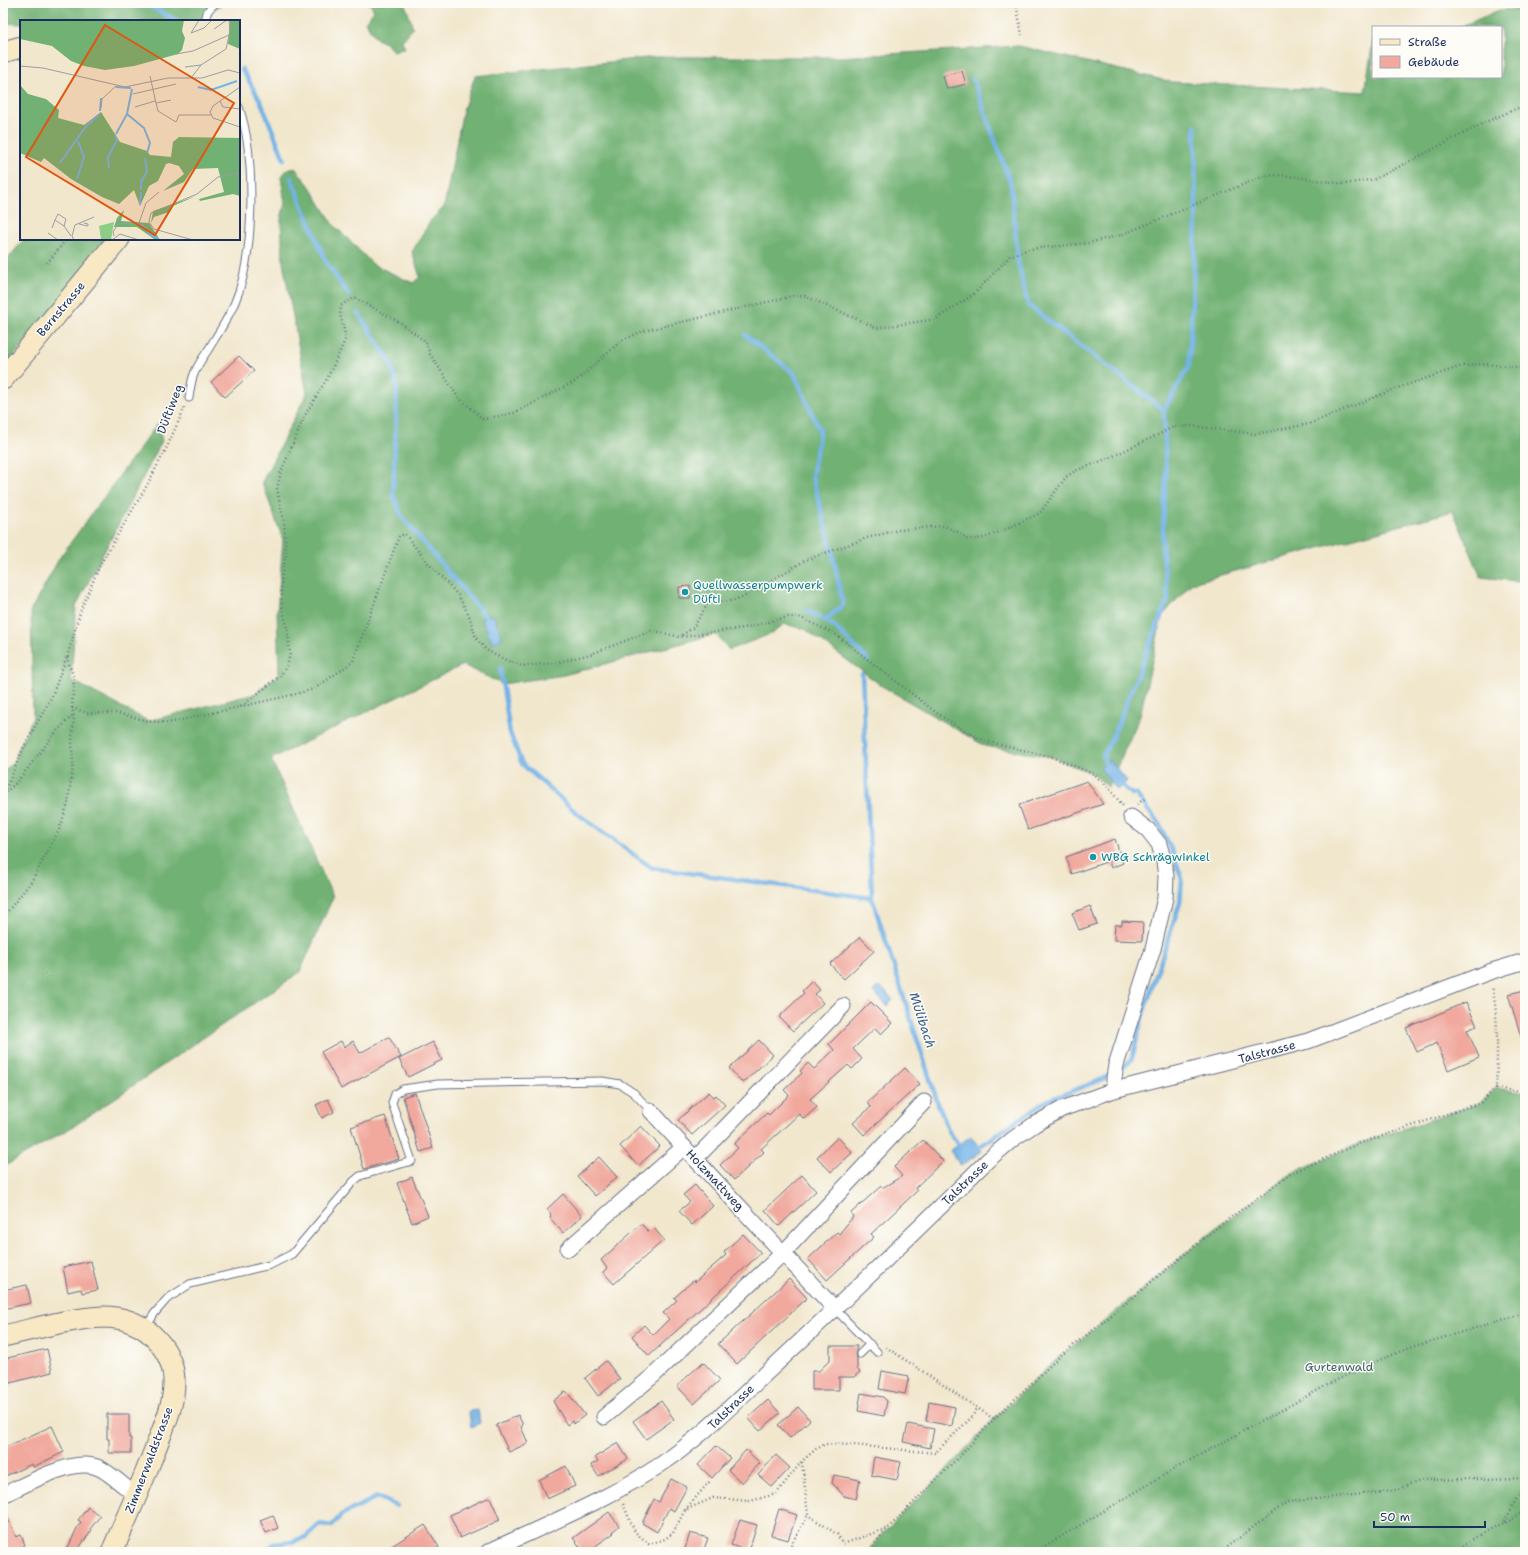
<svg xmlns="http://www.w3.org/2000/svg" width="1528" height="1555" viewBox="0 0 1528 1555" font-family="'Shantell Sans',sans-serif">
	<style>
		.forest { fill: #71b173; stroke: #467068 }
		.water { fill: #73b3e7; stroke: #4771a2 }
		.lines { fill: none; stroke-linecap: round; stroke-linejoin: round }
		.stream { stroke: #73b3e7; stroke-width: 4.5 }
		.building { fill: #f1a89d }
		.lane-casing { stroke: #666f85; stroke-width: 9 }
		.street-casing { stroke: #666f85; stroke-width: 17 }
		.secondary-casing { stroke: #666f85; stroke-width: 23 }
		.path { stroke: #666f85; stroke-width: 2.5; stroke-dasharray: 1 3; stroke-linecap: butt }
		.lane { stroke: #fff; stroke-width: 7 }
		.street { stroke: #fff; stroke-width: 15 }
		.secondary { stroke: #f8e8c3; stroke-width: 21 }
		.culture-dot { fill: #0f9aa8; stroke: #fdfcf7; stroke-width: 1.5 }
		.labels { text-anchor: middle; stroke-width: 3; stroke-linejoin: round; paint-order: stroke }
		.street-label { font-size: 12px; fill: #1b2f5e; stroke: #fdfcf7 }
		.culture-label { font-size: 12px; fill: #0d838f; stroke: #fdfcf7; text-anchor: start }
		.park-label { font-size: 12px; fill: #3d5f6a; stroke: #fdfcf7 }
		.water-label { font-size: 13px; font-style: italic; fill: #3a5d8e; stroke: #fdfcf7 }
		.inset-river { fill: none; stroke: #73b3e7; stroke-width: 2 }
		.inset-road { fill: none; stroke: #9b9da1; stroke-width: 1 }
		.view { fill: #de5710; fill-opacity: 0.15; stroke: #de5710; stroke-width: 2 }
		.inset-edge { fill: none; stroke: #1b2f5e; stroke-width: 2 }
	</style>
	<rect width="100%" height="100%" fill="#fdfcf7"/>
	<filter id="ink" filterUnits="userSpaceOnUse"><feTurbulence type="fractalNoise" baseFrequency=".025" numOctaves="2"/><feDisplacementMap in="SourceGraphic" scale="8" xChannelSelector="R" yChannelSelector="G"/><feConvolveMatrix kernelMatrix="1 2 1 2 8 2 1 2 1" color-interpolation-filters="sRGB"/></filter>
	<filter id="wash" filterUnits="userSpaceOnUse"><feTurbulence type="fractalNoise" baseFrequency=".012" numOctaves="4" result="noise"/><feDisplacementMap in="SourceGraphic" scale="16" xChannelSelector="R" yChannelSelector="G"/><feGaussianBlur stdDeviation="0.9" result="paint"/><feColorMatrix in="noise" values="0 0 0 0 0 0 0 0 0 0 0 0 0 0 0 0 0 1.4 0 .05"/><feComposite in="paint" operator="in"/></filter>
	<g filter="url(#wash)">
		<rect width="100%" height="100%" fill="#f1e7cd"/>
		<!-- forest -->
		<g class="forest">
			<path d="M3,3h224l-9,4 -21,14h-176v3l-18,-1z"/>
			<path d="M370,3h33l4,6 6,19 -11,13 3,7 -12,3 -6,-7 -10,-5 -12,-17 9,-11z"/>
			<path d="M1525,9v573l-44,-5 -28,-66 -261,72 -30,33 -22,100 -32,71 -14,-13 -42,-17 -67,-11 -103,-60 -77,-57 -21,-5 -11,9 -44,17 -13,-16 -152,41 -62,9 -39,-19 -192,94 62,138 -33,75 -226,154 -71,41v-396l9,-7 21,-47 -2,-107 29,-53 98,-134 4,18 -86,165 -5,74 77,41 106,-27 25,-20 -2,-62 6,-72 -21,-58 45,-89 -24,-131 -2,-43 4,-16 -4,-26 6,-7 8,-2 14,17 25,40 40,40 39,18 7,-6 -8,-25 19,-32 13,-13 19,-97 12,-34 181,-19h183l180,-11 153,36 193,10 8,-52v37h128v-50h-41l39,-17z"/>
			<path d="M24,239h87l-108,130v-41l2,-6 -2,-2v-55z"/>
			<path d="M1496,1088l29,5v459h-658l21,-24 72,-72 34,-37 66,-63 42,-33 113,-94 77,-56 66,-29 122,-41z"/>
		</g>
		<!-- water -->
		<g class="water">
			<path d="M490,615l4,2 8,20 -2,3 -7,3 -12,-24z"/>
			<path d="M1110,760l17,21 -10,9 -17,-22z"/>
			<path d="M880,986l13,14 -6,6 -14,-14z"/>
			<path d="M971,1136l11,15 -21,15 -11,-15z"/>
			<path d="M478,1410l2,13 -9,4 -2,-16z"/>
		</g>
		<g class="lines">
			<!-- stream -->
			<g class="stream">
				<path d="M128,3l23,4 25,13"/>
				<path d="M242,69l19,33 23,57"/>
				<path d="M973,79l38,106 7,77 10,43 136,105"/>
				<path d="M291,178l35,84 23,33"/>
				<path d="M358,313l33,50 6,23 -4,108 9,23 84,100"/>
				<path d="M745,335l49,38 26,58 -8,45 20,75 11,54 -18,15 8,5 35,35"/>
				<path d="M807,611l18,9"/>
				<path d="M500,668l10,65 12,31 56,50 74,54 220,30"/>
				<path d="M862,674l10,224 65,203 12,31 10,13"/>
				<path d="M1105,764l-2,-7 15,-33 50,-125 -6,-53 4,-70 -2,-66 25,-44 7,-143 -1,-96"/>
				<path d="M1118,1070l7,-4 7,-8 11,-44 37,-111 2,-24 -9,-26 -14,-29 -23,-30h-5l-9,-9"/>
				<path d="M979,1147l67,-46 52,-20 14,-7"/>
				<path d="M265,1552l9,-8 17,-2 15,-5 14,-13 12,2 9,-11 36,-18 20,9"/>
			</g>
		</g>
		<g id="blocks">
			<!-- building -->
			<g class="building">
				<path d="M962,71l4,13 -19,5 -4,-13z"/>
				<path d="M239,356l15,15 -29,26 -14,-15z"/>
				<path d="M690,586v12h-11v-11z"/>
				<path d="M1087,781l16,23 -75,26 -9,-25z"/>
				<path d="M1115,839l8,24 -12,5 -2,-7 -37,13 -6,-17z"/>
				<path d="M1090,906l7,18 -18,6 -7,-17z"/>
				<path d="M1122,921l21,1 -1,19 -28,-1 1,-15h7z"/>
				<path d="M860,937l14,14 -30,28 -14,-15z"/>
				<path d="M812,981l8,9 -5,4 8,9 -30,28 -14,-14 25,-24 -2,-2z"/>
				<path d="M1525,990v50h-3l-14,-46z"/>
				<path d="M871,1002l21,21 -11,11 -6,-6 -22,21 9,10 -10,10 -4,-4 -38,34 7,8 -13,12 -5,-5 -38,35 3,3 -30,28 -14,-15 18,-17 -4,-4 33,-31 2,2 20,-20 -5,-5 18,-17 -2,-2 8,-8 6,6 20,-19 -5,-6z"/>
				<path d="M1466,1002l11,24 -10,4 12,27 -31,13 -11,-27 -20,9 -11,-24z"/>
				<path d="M389,1037l12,20 -60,32 -20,-37 20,-11 3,6 9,-6 7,12z"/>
				<path d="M759,1040l14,15 -30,28 -14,-15z"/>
				<path d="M433,1042l9,18 -34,17 -9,-18z"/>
				<path d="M905,1068l15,16 -56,51 -11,-12 18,-16 -4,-4z"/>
				<path d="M709,1092l5,5 2,-2 9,10 -33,30 -14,-15z"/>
				<path d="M415,1093l18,55 -13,4 -17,-55z"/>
				<path d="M328,1099l6,13 -12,6 -6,-13z"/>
				<path d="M385,1116l14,43 -35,10 -13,-42z"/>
				<path d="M641,1126l19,20 -22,20 -18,-20z"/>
				<path d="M838,1137l14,16 -21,19 -14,-15z"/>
				<path d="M923,1140l20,21 -28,27 2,3 -46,43 3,3 -47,43 -19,-21 29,-27 2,2 14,-17 -2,-4 30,-27 1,2 20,-12 -8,-9z"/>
				<path d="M599,1157l18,20 -22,19 -18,-20z"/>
				<path d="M802,1175l14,16 -37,35 -14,-16z"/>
				<path d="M412,1177l16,39 -16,7 -15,-40z"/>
				<path d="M695,1185l18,21 -21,19 -13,-14 11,-9 -7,-7z"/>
				<path d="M563,1194l19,22 -19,17 -13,-15 1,-2 -1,-2h1l-4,-5z"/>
				<path d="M641,1224l7,7 5,-4 11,13 -50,44 -11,-12 4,-4 -6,-8z"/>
				<path d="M743,1234l18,19 -112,103 -17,-20 12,-11 9,10 16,-16 -6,-6 14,-13 -3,-2 20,-18 1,2 31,-27 -2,-3z"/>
				<path d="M91,1261l7,29 -16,3 -1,-4 -13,3 -5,-25z"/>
				<path d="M789,1279l18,19 -70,66 -19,-20z"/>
				<path d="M27,1285l4,18 -28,6v-19z"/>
				<path d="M830,1346h27l-2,9 2,3v11l3,3 -6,5h-15v13h-27v-19h7l11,-11z"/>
				<path d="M47,1349l5,23 -49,13v-26z"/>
				<path d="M606,1361l14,18 -22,17 -13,-18z"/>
				<path d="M703,1362l17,18 -26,24 -17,-18z"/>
				<path d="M882,1371l27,5 -4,18 -26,-5z"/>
				<path d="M566,1391l19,24 -11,9 -2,-3 -5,4 -14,-24z"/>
				<path d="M861,1393l22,4 4,4 -3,15 -26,-5z"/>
				<path d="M768,1400l12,13 -20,18 -12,-13z"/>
				<path d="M661,1401l13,18 -28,20 -13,-18z"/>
				<path d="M929,1402l26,5 -3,19 -26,-5z"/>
				<path d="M798,1407l12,13 -20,18 -12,-13z"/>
				<path d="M107,1414h22v24h2v15h-22v-14h-2z"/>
				<path d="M518,1415l5,10 -2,2 7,16 -19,9 -13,-27z"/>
				<path d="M908,1424l26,5 -4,19 -26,-6z"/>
				<path d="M52,1426l12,26 -31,15 -1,-3 -29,13v-29z"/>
				<path d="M618,1443l10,16 -30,17 -7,-11 7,-4 -3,-4z"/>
				<path d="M716,1446l14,12 -18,20 -14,-13z"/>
				<path d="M746,1450l14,13 -18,20 -14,-13z"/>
				<path d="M776,1455l14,13 -18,19 -14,-12z"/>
				<path d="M874,1457l27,5 -4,18 -26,-5z"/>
				<path d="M566,1466l9,20 -28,13 -8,-19z"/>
				<path d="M834,1475l26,5 -4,19 -12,-3 -12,-13z"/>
				<path d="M671,1479l16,8 -13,24 -5,-3 -12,24 -15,-9 12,-24 5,3z"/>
				<path d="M490,1497l10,23 -40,18 -10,-23z"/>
				<path d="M88,1507l12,9 -10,13 2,1 -16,22h-10l11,-24 4,-6 -3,-2z"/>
				<path d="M3,1508l13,29 5,-2 4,10 -7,4 1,3h-16z"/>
				<path d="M779,1509l18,6 -9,25 -17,-5z"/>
				<path d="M609,1512l10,14 -7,6 2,1 -27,19h-3l-11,-14z"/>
				<path d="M273,1515l5,13 -12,5 -6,-13z"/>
				<path d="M740,1520l17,5 -8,26 -18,-6z"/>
				<path d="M425,1525l14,22 -8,5h-49z"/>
				<path d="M690,1533l18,5 -5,14h-19z"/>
			</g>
		</g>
	</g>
	<g filter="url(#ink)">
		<use href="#blocks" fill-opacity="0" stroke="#666f85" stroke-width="1"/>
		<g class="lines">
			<!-- lane casing -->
			<g class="lane-casing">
				<g id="lane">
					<path d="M206,21c-1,-8 4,-14 10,-18"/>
					<path d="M189,398c1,-7 2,-15 4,-21 3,-10 9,-18 15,-27 9,-15 20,-31 27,-48 20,-47 21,-146 4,-195"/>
					<path d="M835,1309l42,43"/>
					<path d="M146,1328l8,-14 13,-15 23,-15 80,-19 22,-11 61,-72 7,-6 52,-15 -20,-58 3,-9 8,-5 35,-5 164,-3 18,3 14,9 17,18"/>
					<path d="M860,1354l10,-10"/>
				</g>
			</g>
			<!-- street casing -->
			<g class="street-casing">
				<g id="street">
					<path d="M1114,1090v-12l2,-13 37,-116 12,-51 1,-22 -2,-14 -5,-18 -11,-14 -17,-13"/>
					<path d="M651,1111l33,36"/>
					<path d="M695,1159l148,-153"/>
					<path d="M568,1249l116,-102 151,162"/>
					<path d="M604,1417l50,-42 129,-122 141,-151"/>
					<path d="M3,1495c24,-11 71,-39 96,-27 10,4 28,21 38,28"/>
					<path d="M488,1552c59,-28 120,-52 175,-89 41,-28 75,-64 111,-97 73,-68 144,-137 214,-206l25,-21 22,-15 27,-15 52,-19 194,-49 181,-69 36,-11"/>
				</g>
			</g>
			<!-- secondary casing -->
			<g class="secondary-casing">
				<g id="secondary">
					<path d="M3,52l18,-5"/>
					<path d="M3,379l116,-140"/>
					<path d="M3,1336c32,-7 68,-18 101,-19 17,0 35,6 47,17 13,12 22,27 23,45 1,26 -11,49 -20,73 -13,34 -28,67 -42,100"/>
				</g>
			</g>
			<!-- path -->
			<g class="path">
				<path d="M1016,3l6,32"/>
				<path d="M47,263l20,-24"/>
				<path d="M682,635l11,-7 15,-25 23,-2 12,-4 63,-37 61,-22 31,-8 46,-4 14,6 9,7h9l8,-1 18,-7 38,-18 26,-36 9,-6 34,-13 65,-31 18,-1 63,8 22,-4 32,-6 86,-35 67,-23 24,-2 39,4"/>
				<path d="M242,706l38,-30 7,-10 3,-13 -2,-21 -6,-26 -1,-29 5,-22 -2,-33 -7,-33 4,-17 24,-57 23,-38 18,-39 -6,-24 1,-8 5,-4 9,-4 46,25 25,19 4,12 28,43 25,22 31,-6 62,-32 45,-40 22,-10 150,-35h12l72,32 59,-9 38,-25 36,-38 19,-7 59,-6 33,-8 143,-59 18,-1 63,9 30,-5 113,-58 37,-16"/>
				<path d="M72,708l15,5h30l31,8 20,2 124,-28 22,-6 33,-23 6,-5 5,-14 41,-111 6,-2 22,28 31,33 11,20 7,23 10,12 17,9 19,7 32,-3 37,-9 60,-23 8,1 21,5 64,-9 44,-11h11l36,17 103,80 24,15 23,12 67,16 42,17 14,13 15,19"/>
				<path d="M3,792l5,-8 15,-35 29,-53 15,-40"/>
				<path d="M3,795l14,-13 39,-50 17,-17"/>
				<path d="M1137,804l9,-6"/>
				<path d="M3,917l28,-35 28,-52 9,-27 5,-38 -1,-27 2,-20 -2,-10 2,-31 -6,-15v-8l13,-45 20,-46 44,-74 21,-40 19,-42"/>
				<path d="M1496,1088l29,5"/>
				<path d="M886,1347l108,72"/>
				<path d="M802,1462l6,53 29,19 6,10 45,-16"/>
				<path d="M623,1504l12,28 14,12 16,-5 8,-6 12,-23 28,-12 37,3 26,-7 26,-33 14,-12 10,-5 28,1 81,8 38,-37 3,-8"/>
				<path d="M685,1510l25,-29"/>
				<path d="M1503,1521l22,-34"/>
				<path d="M787,1552l21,-37"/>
				<path d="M867,1552l21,-24 72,-72 34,-37 66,-63 42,-33 113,-94 77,-56 66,-29 122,-41 16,-15c1,-34 3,-69 -4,-102"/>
				<path d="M1035,1552l141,-84 153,-84 38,-19 45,-18 113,-34"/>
				<path d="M1220,1552l67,-50 105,-11 31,-11 102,-2"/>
				<path d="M1453,1552l34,-21 38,-20"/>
			</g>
			<!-- lane -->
			<use href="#lane" class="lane"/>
			<!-- street -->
			<use href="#street" class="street"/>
			<!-- secondary -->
			<use href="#secondary" class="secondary"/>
		</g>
	</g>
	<!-- markers -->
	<g class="culture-dot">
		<circle cx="685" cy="592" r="4"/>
		<circle cx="1093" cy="857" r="4"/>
	</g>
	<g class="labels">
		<!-- street labels -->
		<g class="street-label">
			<text transform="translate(61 309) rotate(-50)" y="4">Bernstrasse</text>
			<text transform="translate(170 409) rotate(-69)" y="4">Düftiweg</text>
			<text transform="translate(1267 1052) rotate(-15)" y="4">Talstrasse</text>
			<text transform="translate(715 1180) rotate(47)" y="4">Holzmattweg</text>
			<text transform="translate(965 1183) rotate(-44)" y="4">Talstrasse</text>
			<text transform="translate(731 1407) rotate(-44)" y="4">Talstrasse</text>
			<text transform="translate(149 1460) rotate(-69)" y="4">Zimmerwaldstrasse</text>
		</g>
		<!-- culture labels -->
		<g class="culture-label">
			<text x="693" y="589">Quellwasserpumpwerk<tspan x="693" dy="14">Düfti</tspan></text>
			<text x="1101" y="861">WBG Schrägwinkel</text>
		</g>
		<!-- park labels -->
		<g class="park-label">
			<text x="1339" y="1371">Gurtenwald</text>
		</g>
		<!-- water labels -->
		<g class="water-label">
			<text transform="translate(923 1020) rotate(72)" y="5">Mülibach</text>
		</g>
	</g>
	<!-- overview -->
	<g transform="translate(20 20)">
		<rect width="220" height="220" fill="#f1e7cd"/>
		<path d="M94,202l-3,18 -10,-1 -2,-13z" fill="#8cce86"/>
		<path d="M0,0h164l-2,11 3,7 -3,12 -4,4 -44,12 -29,4 -21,-4 -13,-5 -19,-15 -32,-7zM210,0h10v29l-12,-5zM0,65l8,9 18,5 13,11 -1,8 26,7 17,-13 19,30 27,9 3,4 21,2 2,-15 6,-5 61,1v58l-7,-2 -33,7 -1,-2 25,-7 -6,-24 -25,1 -9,13 -21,9 21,-17 -5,-8 -10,-3 -3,1 -8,17 -9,5 -9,20 -6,-16 -15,14 -17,-7 -31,-18 -27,-21 -3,4 -21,-9zM176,176l-23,10 -4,6 -15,5 -3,6 2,-12zM104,190l-3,11 28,2 11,17 -6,-1 -17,-12h-23l3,-9z" fill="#71b173"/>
		<path class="inset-river" d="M96,67l15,1M178,67l13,3 26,-9M80,91l1,-13M107,94l17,14 6,15 -3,10M96,114l11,-20 5,-25M40,143l27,-38 13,-11M89,148l-1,-11 9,-17 -2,-5M57,159l7,-22 -6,-16M121,170v-8l6,-11 -2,-13M120,185l1,-13M121,204l11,12 6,2"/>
		<path class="inset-road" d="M179,0l-8,13 13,-5 8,-8M194,9l13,-9M156,34l17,-3 36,-16M0,46l23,2 82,19 43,-9h34l26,-8 12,3M165,47l16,-2M130,56l6,27 15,-3M171,58l10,-13 25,-16 4,-18 -1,-11M220,67l-27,19 -3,6 3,6 27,9M113,74l43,-10M200,81l3,6 17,2M136,83l2,8 18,11 3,-7h32M115,87l20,-6M81,88l1,-9 14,-13M35,200l3,-6 8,5 -2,7 7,10M59,204l9,2v-2l-4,-1M32,208l3,-8 9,6M28,213l10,7M94,216l-1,-4 5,-8 21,-1 7,-20 13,-11M54,220l-2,-4 3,-11 19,-8M92,220l8,-6 19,6M173,220l-39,-11 -5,-7 2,-9 46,-19 21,-17 22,-4"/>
		<path class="view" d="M85,5l129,78 -79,132 -129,-78z"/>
		<rect width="220" height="220" class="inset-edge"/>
	</g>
	<!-- margin -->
	<rect width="1528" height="1555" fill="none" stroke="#fdfcf7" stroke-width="16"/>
	<!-- legend -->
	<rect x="1372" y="26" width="130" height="52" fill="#fdfcf7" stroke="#a3aaba"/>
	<rect x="1380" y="39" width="20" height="6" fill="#f8e8c3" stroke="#a3aaba"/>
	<text x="1408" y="46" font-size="12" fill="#1b2f5e">Straße</text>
	<rect x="1380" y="56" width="20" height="12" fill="#f1a89d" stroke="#a3aaba"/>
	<text x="1408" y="66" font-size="12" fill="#1b2f5e">Gebäude</text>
	<!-- scale -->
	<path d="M1374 1521v6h111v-6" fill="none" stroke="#1b2f5e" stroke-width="2"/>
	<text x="1380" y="1521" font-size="12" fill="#1b2f5e" stroke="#fdfcf7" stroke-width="3" paint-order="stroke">50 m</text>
</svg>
